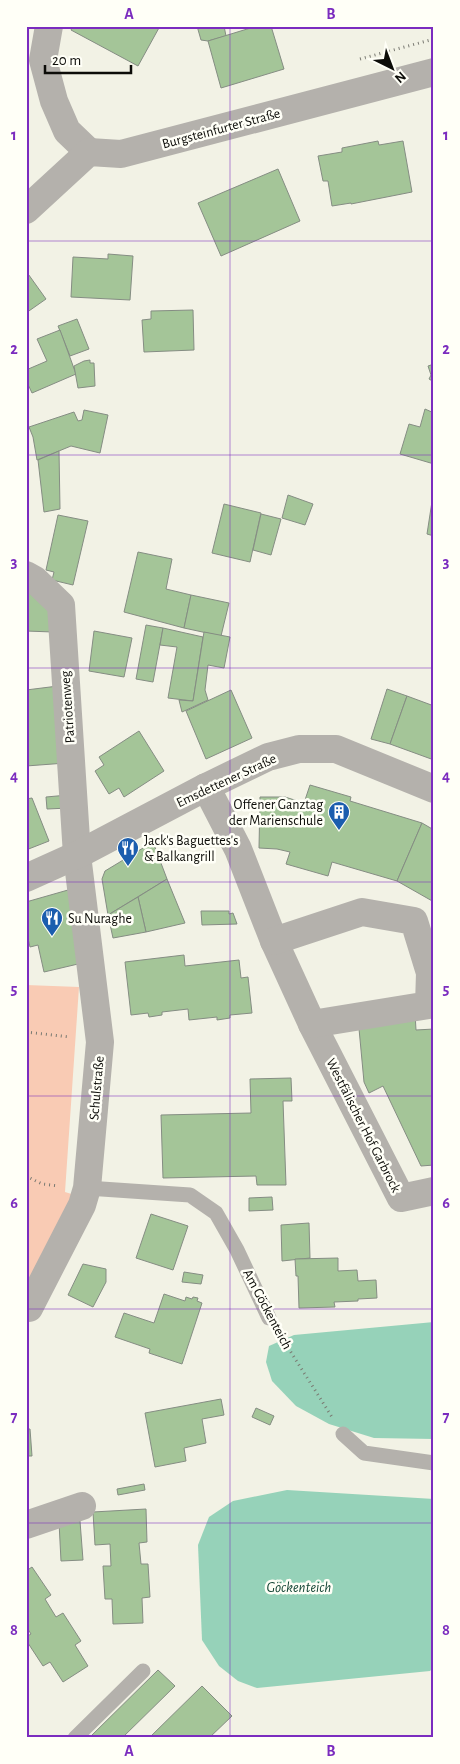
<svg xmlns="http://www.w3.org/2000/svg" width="460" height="1764" viewBox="0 0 460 1764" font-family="'Alegreya Sans',sans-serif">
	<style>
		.green { fill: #f9cbb4 }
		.water { fill: #96d2b9 }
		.building { fill: #a4c598; stroke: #858d83 }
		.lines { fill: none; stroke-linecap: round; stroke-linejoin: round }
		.path { stroke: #7a7a72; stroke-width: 3; stroke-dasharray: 1 4; stroke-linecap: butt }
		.service { stroke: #b4b1ac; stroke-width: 15 }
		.minor { stroke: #b4b1ac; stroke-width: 28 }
		.grid { fill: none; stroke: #7b2cbf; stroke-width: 1; stroke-opacity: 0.55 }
		.labels { text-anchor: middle; stroke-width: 5; stroke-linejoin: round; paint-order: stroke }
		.street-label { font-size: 14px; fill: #0c0c08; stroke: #fffff7 }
		.poi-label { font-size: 14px; fill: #0c0c08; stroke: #fffff7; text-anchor: start }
		.water-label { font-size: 15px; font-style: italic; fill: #124433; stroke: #fffff7 }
		.neatline { fill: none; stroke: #7b2cbf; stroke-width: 2 }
		.grid-label { font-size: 16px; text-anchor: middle; font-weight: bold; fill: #7b2cbf }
	</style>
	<rect width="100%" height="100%" fill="#f2f2e5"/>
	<!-- green -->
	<path class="green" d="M26,985l53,2 -14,205 13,4 -52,100z"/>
	<!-- water -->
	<g class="water">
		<path d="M434,1322v117l-60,-1 -45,-14 -33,-18 -24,-25 -6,-19 3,-16 25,-11z"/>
		<path d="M287,1490l147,9v168l-4,4 -173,17 -19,-7 -19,-15 -17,-26 -4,-95 11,-28 24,-16z"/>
	</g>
	<!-- building -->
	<g class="building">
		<path d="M73,26h87l-22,40 -67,-36z"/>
		<path d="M197,26h27l2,10 -18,5 -7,-1z"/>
		<path d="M257,26h14l13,43 -63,19 -13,-47z"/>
		<path d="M378,141l1,4 24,-4 9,51 -61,12v-1l-19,3 -4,-25h-5l-5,-25 24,-4v-4z"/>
		<path d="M278,169l22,52 -79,35 -23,-53z"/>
		<path d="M108,254l25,2 -3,44 -59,-3 2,-40 35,2z"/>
		<path d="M26,271l20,28 -20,14z"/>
		<path d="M193,310l1,40 -50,2 -2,-32 9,-1v-8z"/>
		<path d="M77,319l12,30 -19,7 -12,-30z"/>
		<path d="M60,330l16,44 -44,19 -6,-13v-10l21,-9 -10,-22z"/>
		<path d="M90,360v3h4l1,23 -17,2 -4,-22 10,-5z"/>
		<path d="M434,364v18l-5,-3 2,-4 -3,-9z"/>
		<path d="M425,409l9,4v51l-34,-10 9,-30 11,3z"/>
		<path d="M84,410l24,5 -8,38 -29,-7 -34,14 -4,-23 -4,-10 45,-15 4,9 4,-1z"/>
		<path d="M59,451l1,58 -16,3 -6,-52z"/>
		<path d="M288,495l25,9 -8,21 -23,-7z"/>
		<path d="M433,495h1v41l-7,-2z"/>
		<path d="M224,504l37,9 -11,49 -38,-9z"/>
		<path d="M261,514l20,5 -10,36 -18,-5z"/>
		<path d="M58,515l30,6 -15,64 -21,-5 2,-8 -8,-2z"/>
		<path d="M138,552l34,7 -6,30 25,6 -7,33 -60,-16z"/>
		<path d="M26,585l24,15 3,32 -27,-1z"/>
		<path d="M191,595l38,8 -8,33 -37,-8z"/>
		<path d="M146,625l17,3 -10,54 -17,-3z"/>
		<path d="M163,628l40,9 -10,64 -25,-3 9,-51 -17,-2z"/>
		<path d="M94,631l38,7 -8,39 -35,-6z"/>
		<path d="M204,632l26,5 -6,31 -16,-3 -3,25 3,10 -26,12 -3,-12 14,1z"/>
		<path d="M58,686l8,77 -40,3v-76z"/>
		<path d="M387,689l20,7 -17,48 -19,-5z"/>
		<path d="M231,690l21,48 -46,21 -20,-48z"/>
		<path d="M407,696l27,10v54l-44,-16z"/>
		<path d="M139,731l25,40 -40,26 -5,-9 -10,6 -14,-23 9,-6 -5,-8z"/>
		<path d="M310,785l41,12 -1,4 72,22 -25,58 -65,-19 -4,14 -42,-12 4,-12 -13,-3 -18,-1 1,-51h25l19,6z"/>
		<path d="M68,795l1,13 -22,1 -1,-12z"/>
		<path d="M32,798l17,43 -23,9v-51z"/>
		<path d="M422,823l12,7v72l-37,-21z"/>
		<path d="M153,842l14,37 -59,36 -6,-36 3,-8z"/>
		<path d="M167,879l18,44 -39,9 -8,-35z"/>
		<path d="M75,888l3,76 -34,8 -6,-27 -8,2 -4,-17v-28z"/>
		<path d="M138,897l8,35 -33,6 -5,-23z"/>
		<path d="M201,911h28v3l4,-1 4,11 -35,1z"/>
		<path d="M184,955l1,11 54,-6 2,18 7,-1 4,36 -22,2v3l-13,2v-3l-28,3 -1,-11 -26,3v3l-13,2 -1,-4 -17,2 -6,-53z"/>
		<path d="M415,1013l1,17 18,-1v136l-13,1 -38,-80 -14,7 -5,-11 -6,-64z"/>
		<path d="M291,1078l1,23h-9l3,84h-29l-1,-9 -93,2 -2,-63 90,-2 -1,-34z"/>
		<path d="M272,1197l1,13 -24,1v-13z"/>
		<path d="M151,1214l37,12 -15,44 -37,-12z"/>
		<path d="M309,1223l1,35 -28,3 -1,-36z"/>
		<path d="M338,1258v13l19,-1 1,11 18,-1 1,18 -19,1v2l-24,1 1,5 -36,1 -1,-32h-2l-1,-17z"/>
		<path d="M83,1264l23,5v13l-13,25 -25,-12z"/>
		<path d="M184,1272l19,3 -2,9 -19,-2z"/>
		<path d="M164,1294l21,7 1,-4 6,2 1,-2 5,1 -1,3 5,2 -20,61 -33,-11 1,-4 -35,-12 9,-24 30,10z"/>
		<path d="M221,1399l3,16 -22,4 4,24 -22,5 2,13 -31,6 -10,-54z"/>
		<path d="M256,1408l18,8 -4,9 -18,-8z"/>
		<path d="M26,1429h4l2,27h-6l2,20h-2z"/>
		<path d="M144,1484l1,6 -27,5 -1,-6z"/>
		<path d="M146,1509l1,33 -8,1 2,21h7l2,33 -8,1 1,25 -30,1 -1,-25h-7l-2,-33h8l-1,-22 -15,1 -2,-33z"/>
		<path d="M80,1521l3,39 -22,1 -2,-39z"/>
		<path d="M32,1567l19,28 -6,4 11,18 7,-4 18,28 -6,4 13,21 -25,16 -13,-20 -7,4 -17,-26v-3l5,-3 -5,-8v-55z"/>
		<path d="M158,1670l17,16 -53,52h-33z"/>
		<path d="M202,1686l30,30 -23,22h-60z"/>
	</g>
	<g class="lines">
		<!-- path -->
		<g class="path">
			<path d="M360,59l74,-20"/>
			<path d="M26,1032l44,5"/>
			<path d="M26,1176l16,8 17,2"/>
			<path d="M280,1335l52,82"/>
		</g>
		<!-- service -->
		<g class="service">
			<path d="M87,1188l103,7 26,18 21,37 32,68"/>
			<path d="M343,1434l21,19 70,10"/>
			<path d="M75,1738l68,-67"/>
		</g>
		<!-- minor -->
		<g class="minor">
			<path d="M49,26l-6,34 11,41 13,30 22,21"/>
			<path d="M26,210l63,-58 32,2 313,-82"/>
			<path d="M26,575l9,5 26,25 16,250 23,187 -13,146 -5,17 -53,103"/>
			<path d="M206,787l32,62 36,92 38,83 89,174 33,-7"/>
			<path d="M26,878l51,-23 129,-68 62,-30 31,-8h37l98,40"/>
			<path d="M274,941l88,-29 52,9 16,52 -1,32 -117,19"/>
			<path d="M26,1525l56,-19"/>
		</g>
	</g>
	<!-- grid -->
	<path class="grid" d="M230,26v1712M26,241h408M26,455h408M26,668h408M26,882h408M26,1096h408M26,1309h408M26,1523h408"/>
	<!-- icons -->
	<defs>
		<g id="building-pin" transform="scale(1.125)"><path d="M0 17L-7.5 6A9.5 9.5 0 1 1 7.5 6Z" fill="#1b5dae" stroke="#fffff7"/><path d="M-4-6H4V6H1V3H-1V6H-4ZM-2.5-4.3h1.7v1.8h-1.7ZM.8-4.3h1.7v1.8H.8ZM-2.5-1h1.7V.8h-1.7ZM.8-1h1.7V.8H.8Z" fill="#fff"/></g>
		<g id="restaurant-pin" transform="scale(1.125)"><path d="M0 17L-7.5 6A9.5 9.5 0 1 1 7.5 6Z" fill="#1b5dae" stroke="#fffff7"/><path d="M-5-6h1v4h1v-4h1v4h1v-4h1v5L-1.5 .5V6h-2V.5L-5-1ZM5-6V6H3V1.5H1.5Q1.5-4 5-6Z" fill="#fff"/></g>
	</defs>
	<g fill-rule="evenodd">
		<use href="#building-pin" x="339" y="812"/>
		<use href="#restaurant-pin" x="128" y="848"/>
		<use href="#restaurant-pin" x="52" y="918"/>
	</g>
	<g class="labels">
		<!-- street labels -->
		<g class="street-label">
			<text transform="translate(221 128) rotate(-15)" y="5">Burgsteinfurter Straße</text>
			<text transform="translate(67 707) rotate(-94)" y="5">Patriotenweg</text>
			<text transform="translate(226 780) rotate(-25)" y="5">Emsdettener Straße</text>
			<text transform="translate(96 1088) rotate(-85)" y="5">Schulstraße</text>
			<text transform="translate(364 1125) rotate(63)" y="5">Westfälischer Hof Garbrock</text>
			<text transform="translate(268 1309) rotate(62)" y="5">Am Göckenteich</text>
		</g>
		<!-- poi labels -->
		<g class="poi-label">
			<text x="323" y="809" text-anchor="end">Offener Ganztag<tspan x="323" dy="16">der Marienschule</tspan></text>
			<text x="144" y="845">Jack's Baguettes's<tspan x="144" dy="16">&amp; Balkangrill</tspan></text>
			<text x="68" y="923">Su Nuraghe</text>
		</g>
		<!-- water labels -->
		<g class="water-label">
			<text x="299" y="1592">Göckenteich</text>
		</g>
	</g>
	<!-- border -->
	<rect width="460" height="1764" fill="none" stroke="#fffff7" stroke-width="55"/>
	<!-- north arrow -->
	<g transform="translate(392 68) rotate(138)" stroke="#fffff7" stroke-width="4" paint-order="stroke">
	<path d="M0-4L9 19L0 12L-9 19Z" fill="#0c0c08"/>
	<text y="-8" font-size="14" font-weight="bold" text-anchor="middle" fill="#0c0c08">N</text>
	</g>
	<!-- scale -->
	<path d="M45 65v8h86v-8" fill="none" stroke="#0c0c08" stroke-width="2.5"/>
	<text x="52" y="65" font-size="15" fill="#0c0c08" stroke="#fffff7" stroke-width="4" paint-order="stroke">20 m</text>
	<rect x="28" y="28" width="404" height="1708" class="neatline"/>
	<g class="grid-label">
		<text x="129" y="19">A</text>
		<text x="331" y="19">B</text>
		<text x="14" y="140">1</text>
		<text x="446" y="140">1</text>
		<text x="14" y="354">2</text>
		<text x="446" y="354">2</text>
		<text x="14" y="567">3</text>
		<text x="446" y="567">3</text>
		<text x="14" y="781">4</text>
		<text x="446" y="781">4</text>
		<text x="14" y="994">5</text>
		<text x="446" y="994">5</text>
		<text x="14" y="1208">6</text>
		<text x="446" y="1208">6</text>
		<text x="14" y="1422">7</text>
		<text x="446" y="1422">7</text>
		<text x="14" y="1635">8</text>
		<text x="446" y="1635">8</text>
		<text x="129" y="1756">A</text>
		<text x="331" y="1756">B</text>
	</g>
</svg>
